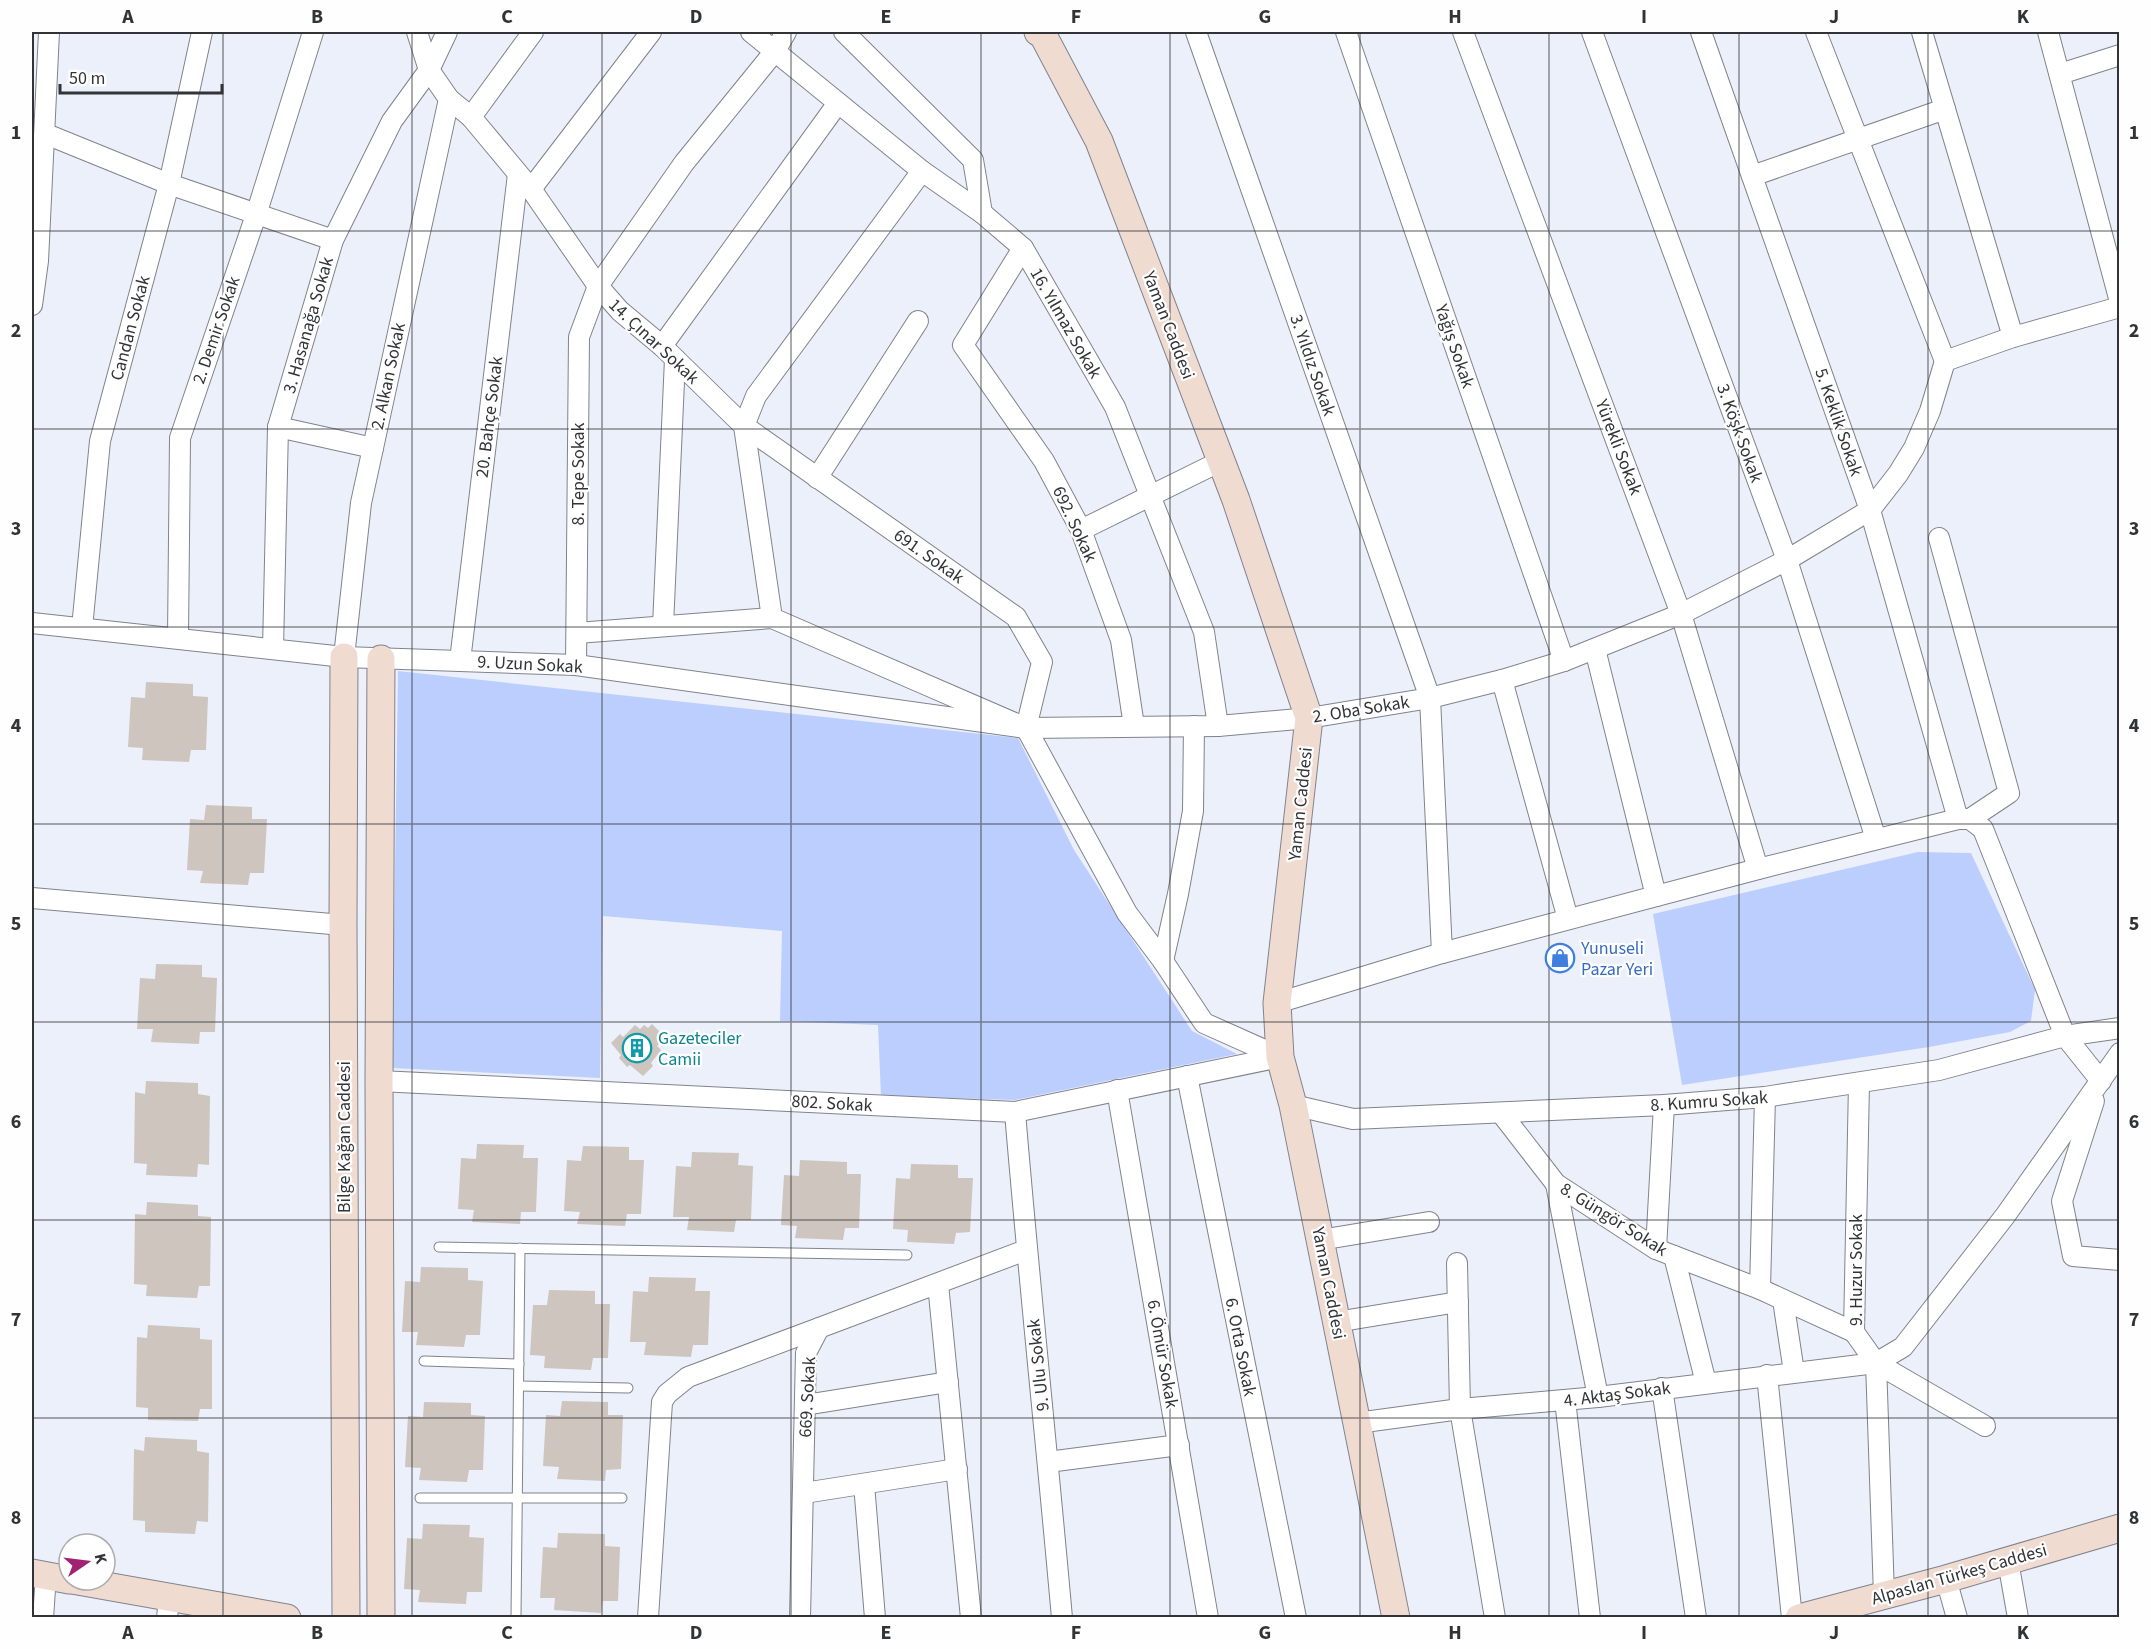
<svg xmlns="http://www.w3.org/2000/svg" width="2151" height="1649" viewBox="0 0 2151 1649" font-family="'Source Sans 3',sans-serif">
	<style>
		.green { fill: #bccefd }
		.building { fill: #cec5bf }
		.lines { fill: none; stroke-linecap: round; stroke-linejoin: round }
		.lane-casing { stroke: #80838c; stroke-width: 11 }
		.street-casing { stroke: #80838c; stroke-width: 22 }
		.secondary-casing { stroke: #80838c; stroke-width: 29 }
		.lane { stroke: #fff; stroke-width: 9 }
		.street { stroke: #fff; stroke-width: 20 }
		.secondary { stroke: #f0dbd1; stroke-width: 27 }
		.grid { fill: none; stroke: #313336; stroke-width: 1.5; stroke-opacity: 0.55 }
		.labels { text-anchor: middle; stroke-width: 4.5; stroke-linejoin: round; paint-order: stroke }
		.street-label { font-size: 18px; fill: #313336; stroke: #fefefe }
		.shop-label { font-size: 18px; fill: #366cbe; stroke: #fefefe; text-anchor: start }
		.culture-label { font-size: 18px; fill: #0d838f; stroke: #fefefe; text-anchor: start }
		.neatline { fill: none; stroke: #313336; stroke-width: 2 }
		.grid-label { font-size: 20px; text-anchor: middle; font-weight: bold; fill: #313336 }
	</style>
	<rect width="100%" height="100%" fill="#ecf0fa"/>
	<!-- green -->
	<g class="green">
		<path d="M398,671l620,67 56,112 118,181 45,23 -222,46 -134,-4 -3,-71 -98,-4 2,-90 -179,-15 -3,162 -208,-10z"/>
		<path d="M1918,852l53,1 64,137 -4,31 -21,11 -81,15 -247,38 -29,-171z"/>
	</g>
	<!-- building -->
	<g class="building">
		<path d="M146,682l47,2v12l15,1 -2,53h-15l-2,12 -47,-2 1,-12 -15,-1 3,-50 14,1z"/>
		<path d="M206,805l46,2v12h15l-3,54h-14l-2,12 -48,-2 3,-12 -16,-1 3,-51 14,1z"/>
		<path d="M156,964l46,1v12l15,1 -2,54h-15l-1,12 -48,-2 2,-13h-16l3,-51 15,1z"/>
		<path d="M652,1024l9,9 -4,5 4,3 -4,5 4,4 -10,13 2,3 -10,10 -13,-11 -3,2 -8,-9 2,-3 -10,-12 9,-9 3,3 12,-12 5,4 4,-4 4,3z"/>
		<path d="M146,1081l52,2v11l12,2 -1,69 -11,-1 -1,13 -51,-2 1,-11 -13,-1 1,-71 10,2z"/>
		<path d="M477,1144l47,1 -1,13h15l-2,54h-15l-1,12 -48,-2 2,-12 -16,-1 3,-51 15,1z"/>
		<path d="M583,1146l46,1v13h15l-3,54h-14l-2,12 -48,-2 3,-12 -16,-1 3,-51 14,1z"/>
		<path d="M692,1152l47,1 -1,12 15,1 -2,54h-15l-2,12 -47,-2 2,-13h-16l3,-51 15,1z"/>
		<path d="M800,1160l47,2v12h14l-2,54h-14l-2,12 -48,-2 2,-12 -16,-1 3,-50 15,1z"/>
		<path d="M911,1164l47,1v13h15l-3,54 -14,1 -2,11 -47,-2 1,-12 -15,-1 3,-51 14,1z"/>
		<path d="M147,1202l51,3v11l13,1 -1,69h-11l-2,12 -51,-2 1,-11 -13,-1 1,-70 11,1z"/>
		<path d="M421,1267l47,1v12l15,1 -3,54h-14l-2,12 -48,-2 2,-13h-16l3,-51 15,1z"/>
		<path d="M649,1277l47,1 -1,13h15l-2,54h-15l-2,12 -47,-2 2,-13h-16l3,-51 15,1z"/>
		<path d="M549,1290l46,1v13h15l-2,54h-15l-2,12 -47,-2 1,-12 -15,-1 3,-50h14z"/>
		<path d="M148,1325l52,3v11l12,1v69h-12l-2,12 -50,-1v-12l-12,-1 1,-70 10,1z"/>
		<path d="M562,1401l46,1v13h15l-2,54 -15,1 -1,11 -48,-2 2,-12 -16,-1 3,-51 14,1z"/>
		<path d="M424,1402l47,1v12l14,1 -2,54h-14l-2,12 -48,-2 2,-12 -16,-1 3,-51 15,1z"/>
		<path d="M145,1437l52,3v11l12,2 -1,69 -11,-1 -2,13 -50,-2v-11l-12,-1 1,-71 10,2z"/>
		<path d="M423,1524l47,1 -1,12 15,1 -2,54h-15l-1,12 -48,-2 2,-12 -16,-1 3,-51 15,1z"/>
		<path d="M558,1533l47,1v12l15,1 -2,54h-15l-2,12 -47,-3 1,-12h-15l3,-51 14,1z"/>
	</g>
	<g class="lines">
		<!-- lane casing -->
		<g class="lane-casing">
			<g id="lane">
				<path d="M439,1247l468,8"/>
				<path d="M424,1361l95,3"/>
				<path d="M519,1386l109,2"/>
				<path d="M420,1498h202"/>
				<path d="M516,1618l4,-370"/>
			</g>
		</g>
		<!-- street casing -->
		<g class="street-casing">
			<g id="street">
				<path d="M417,32l12,38 20,29 22,18 60,72 67,97 22,25 42,35 82,80 28,192"/>
				<path d="M751,32l171,139 60,42 41,35 92,159 89,225 14,94"/>
				<path d="M844,32l129,128 9,53"/>
				<path d="M1196,32l234,666 12,255"/>
				<path d="M1346,32l218,629"/>
				<path d="M1463,32l218,582 77,255"/>
				<path d="M1592,32l195,528 89,279"/>
				<path d="M1701,32l169,478 88,309"/>
				<path d="M1816,32l129,329"/>
				<path d="M1922,32l91,305"/>
				<path d="M2048,32l72,270"/>
				<path d="M2060,74l60,-19"/>
				<path d="M471,117l62,-85"/>
				<path d="M46,134l123,50 164,56"/>
				<path d="M922,171l-166,225 -12,30 272,191 26,45 -16,66"/>
				<path d="M1752,176l193,-67"/>
				<path d="M531,189l120,-157"/>
				<path d="M1023,248l-60,97 81,116 37,69 40,110 13,86"/>
				<path d="M32,305l6,-44 11,-229"/>
				<path d="M662,346l176,-243"/>
				<path d="M278,427l95,21"/>
				<path d="M817,478l101,-157"/>
				<path d="M1081,530l140,-69"/>
				<path d="M1939,538l70,255 -39,26"/>
				<path d="M32,623l312,34 232,8 450,63 192,-2 91,-8 121,-20 72,-18 62,-19 117,-47 106,-54 83,-50 28,-36 16,-26 16,-37 15,-50 68,-24 107,-30"/>
				<path d="M663,626l12,-267"/>
				<path d="M82,628l18,-187 69,-257 33,-152"/>
				<path d="M577,633l195,-15 254,110 101,185 36,48 41,62 76,34"/>
				<path d="M178,638l2,-200 76,-223 57,-183"/>
				<path d="M273,649l5,-222 55,-187 59,-119 37,-51 18,-38"/>
				<path d="M1595,649l61,247"/>
				<path d="M344,657l17,-154 88,-404"/>
				<path d="M460,661l58,-487"/>
				<path d="M576,665l3,-328 19,-51 86,-123 91,-112 11,-19"/>
				<path d="M1502,680l66,239"/>
				<path d="M1970,819l13,10 82,207 36,45"/>
				<path d="M32,898l311,27"/>
				<path d="M1163,961l15,-67 15,-83 1,-85"/>
				<path d="M1277,1003l165,-50 316,-84 200,-50h12"/>
				<path d="M1187,1076l109,542"/>
				<path d="M379,1081l636,31 265,-55"/>
				<path d="M1859,1083l-5,249 22,31 8,232"/>
				<path d="M1117,1090l91,528"/>
				<path d="M2094,1101l-32,100 11,55 47,4"/>
				<path d="M1293,1105l60,14 311,-14 101,-8 174,-27 126,-34 55,-8"/>
				<path d="M1015,1112c14,169 32,337 47,506"/>
				<path d="M1501,1113l55,71 100,65 104,40 94,43"/>
				<path d="M1556,1184l42,213"/>
				<path d="M1320,1240l109,-18"/>
				<path d="M1656,1249l8,-144"/>
				<path d="M1674,1256l32,127"/>
				<path d="M1457,1263l3,146 35,209"/>
				<path d="M938,1284l33,334"/>
				<path d="M1760,1289l5,-192"/>
				<path d="M1783,1300l11,72"/>
				<path d="M1336,1322l122,-20"/>
				<path d="M1876,1363l109,63"/>
				<path d="M1767,1375l25,243"/>
				<path d="M1662,1388l34,230"/>
				<path d="M1565,1400l25,218"/>
				<path d="M805,1405l143,-23"/>
				<path d="M1357,1423l103,-14 138,-12 278,-34 27,-16 102,-131 115,-163"/>
				<path d="M1048,1462l131,-17"/>
				<path d="M864,1484l11,134"/>
				<path d="M804,1493l153,-24"/>
				<path d="M2008,1561l10,57"/>
				<path d="M1946,1579l11,39"/>
				<path d="M43,1618l3,-43"/>
				<path d="M167,1618l2,-21"/>
				<path d="M648,1618l14,-216 5,-8 21,-17 131,-49"/>
				<path d="M800,1618l6,-265 13,-25 207,-78"/>
			</g>
		</g>
		<!-- secondary casing -->
		<g class="secondary-casing">
			<g id="secondary">
				<path d="M1038,32l5,3 56,106 137,359 73,218 -32,285 3,54 13,48 103,513"/>
				<path d="M344,657l-1,268 3,693"/>
				<path d="M32,1573l37,7"/>
				<path d="M72,1580l215,38"/>
				<path d="M381,1618l-2,-537 2,-422"/>
				<path d="M1799,1618l147,-39 174,-51"/>
			</g>
		</g>
		<!-- lane -->
		<use href="#lane" class="lane"/>
		<!-- street -->
		<use href="#street" class="street"/>
		<!-- secondary -->
		<use href="#secondary" class="secondary"/>
	</g>
	<!-- grid -->
	<path class="grid" d="M223,32v1586M412,32v1586M602,32v1586M791,32v1586M981,32v1586M1170,32v1586M1360,32v1586M1549,32v1586M1739,32v1586M1928,32v1586M32,231h2088M32,429h2088M32,627h2088M32,824h2088M32,1022h2088M32,1220h2088M32,1418h2088"/>
	<!-- icons -->
	<defs>
		<g id="shop-ring" transform="scale(1.5)"><circle r="9.5" fill="#fefefe" stroke="#3f7fe0" stroke-width="1.5"/><path d="M-5-2.5h2.3a2.7 3.5 0 0 1 5.4 0H5L5.5 6h-11ZM-1.5-2.5h3a1.5 2.3 0 0 0-3 0Z" fill="#3f7fe0"/></g>
		<g id="building-ring" transform="scale(1.5)"><circle r="9.5" fill="#fefefe" stroke="#0f9aa8" stroke-width="1.5"/><path d="M-4-6H4V6H1V3H-1V6H-4ZM-2.5-4.3h1.7v1.8h-1.7ZM.8-4.3h1.7v1.8H.8ZM-2.5-1h1.7V.8h-1.7ZM.8-1h1.7V.8H.8Z" fill="#0f9aa8"/></g>
	</defs>
	<g fill-rule="evenodd">
		<use href="#shop-ring" x="1560" y="958"/>
		<use href="#building-ring" x="637" y="1048"/>
	</g>
	<g class="labels">
		<!-- street labels -->
		<g class="street-label">
			<text transform="translate(1066 323) rotate(60)" y="6">16. Yılmaz Sokak</text>
			<text transform="translate(308 325) rotate(-74)" y="6">3. Hasanağa Sokak</text>
			<text transform="translate(1169 325) rotate(69)" y="6">Yaman Caddesi</text>
			<text transform="translate(130 328) rotate(-75)" y="6">Candan Sokak</text>
			<text transform="translate(216 330) rotate(-71)" y="6">2. Demir Sokak</text>
			<text transform="translate(654 341) rotate(43)" y="6">14. Çınar Sokak</text>
			<text transform="translate(1455 346) rotate(71)" y="6">Yağış Sokak</text>
			<text transform="translate(1313 365) rotate(71)" y="6">3. Yıldız Sokak</text>
			<text transform="translate(388 376) rotate(-78)" y="6">2. Alkan Sokak</text>
			<text transform="translate(489 417) rotate(-83)" y="6">20. Bahçe Sokak</text>
			<text transform="translate(1839 422) rotate(71)" y="6">5. Keklik Sokak</text>
			<text transform="translate(1740 433) rotate(70)" y="6">3. Köşk Sokak</text>
			<text transform="translate(1619 447) rotate(69)" y="6">Yürekli Sokak</text>
			<text transform="translate(578 474) rotate(-90)" y="6">8. Tepe Sokak</text>
			<text transform="translate(1075 524) rotate(65)" y="6">692. Sokak</text>
			<text transform="translate(929 556) rotate(35)" y="6">691. Sokak</text>
			<text transform="translate(530 664) rotate(3)" y="6">9. Uzun Sokak</text>
			<text transform="translate(1361 709) rotate(-9)" y="6">2. Oba Sokak</text>
			<text transform="translate(1300 804) rotate(-84)" y="6">Yaman Caddesi</text>
			<text transform="translate(1709 1101) rotate(-4)" y="6">8. Kumru Sokak</text>
			<text transform="translate(832 1103) rotate(3)" y="6">802. Sokak</text>
			<text transform="translate(344 1137) rotate(-90)" y="6">Bilge Kağan Caddesi</text>
			<text transform="translate(1614 1219) rotate(32)" y="6">8. Güngör Sokak</text>
			<text transform="translate(1856 1270) rotate(-90)" y="6">9. Huzur Sokak</text>
			<text transform="translate(1329 1283) rotate(79)" y="6">Yaman Caddesi</text>
			<text transform="translate(1241 1347) rotate(79)" y="6">6. Orta Sokak</text>
			<text transform="translate(1163 1354) rotate(80)" y="6">6. Ömür Sokak</text>
			<text transform="translate(1038 1365) rotate(-96)" y="6">9. Ulu Sokak</text>
			<text transform="translate(1617 1394) rotate(-7)" y="6">4. Aktaş Sokak</text>
			<text transform="translate(807 1397) rotate(-87)" y="6">669. Sokak</text>
			<text transform="translate(1959 1574) rotate(-16)" y="6">Alpaslan Türkeş Caddesi</text>
		</g>
		<!-- shop labels -->
		<g class="shop-label">
			<text x="1581" y="954">Yunuseli<tspan x="1581" dy="21">Pazar Yeri</tspan></text>
		</g>
		<!-- culture labels -->
		<g class="culture-label">
			<text x="658" y="1044">Gazeteciler<tspan x="658" dy="21">Camii</tspan></text>
		</g>
	</g>
	<!-- border -->
	<rect width="2151" height="1649" fill="none" stroke="#fefefe" stroke-width="66"/>
	<!-- north arrow -->
	<g transform="translate(87 1562) rotate(76)"><circle r="28" fill="#fefefe" stroke="#acadae" stroke-width="1.5"/>
	<path d="M0-4.5L10 22L0 15L-10 22Z" fill="#a12172"/>
	<text y="-9" font-size="16" font-weight="bold" text-anchor="middle" fill="#313336">K</text>
	</g>
	<!-- scale -->
	<path d="M60 84v9h162v-9" fill="none" stroke="#313336" stroke-width="3"/>
	<text x="69" y="84" font-size="18" fill="#313336" stroke="#fefefe" stroke-width="4.5" paint-order="stroke">50 m</text>
	<rect x="33" y="33" width="2085" height="1583" class="neatline"/>
	<g class="grid-label">
		<text x="128" y="23">A</text>
		<text x="317" y="23">B</text>
		<text x="507" y="23">C</text>
		<text x="696" y="23">D</text>
		<text x="886" y="23">E</text>
		<text x="1076" y="23">F</text>
		<text x="1265" y="23">G</text>
		<text x="1455" y="23">H</text>
		<text x="1644" y="23">I</text>
		<text x="1834" y="23">J</text>
		<text x="2023" y="23">K</text>
		<text x="16" y="139">1</text>
		<text x="2134" y="139">1</text>
		<text x="16" y="337">2</text>
		<text x="2134" y="337">2</text>
		<text x="16" y="535">3</text>
		<text x="2134" y="535">3</text>
		<text x="16" y="732">4</text>
		<text x="2134" y="732">4</text>
		<text x="16" y="930">5</text>
		<text x="2134" y="930">5</text>
		<text x="16" y="1128">6</text>
		<text x="2134" y="1128">6</text>
		<text x="16" y="1326">7</text>
		<text x="2134" y="1326">7</text>
		<text x="16" y="1524">8</text>
		<text x="2134" y="1524">8</text>
		<text x="128" y="1639">A</text>
		<text x="317" y="1639">B</text>
		<text x="507" y="1639">C</text>
		<text x="696" y="1639">D</text>
		<text x="886" y="1639">E</text>
		<text x="1076" y="1639">F</text>
		<text x="1265" y="1639">G</text>
		<text x="1455" y="1639">H</text>
		<text x="1644" y="1639">I</text>
		<text x="1834" y="1639">J</text>
		<text x="2023" y="1639">K</text>
	</g>
</svg>
